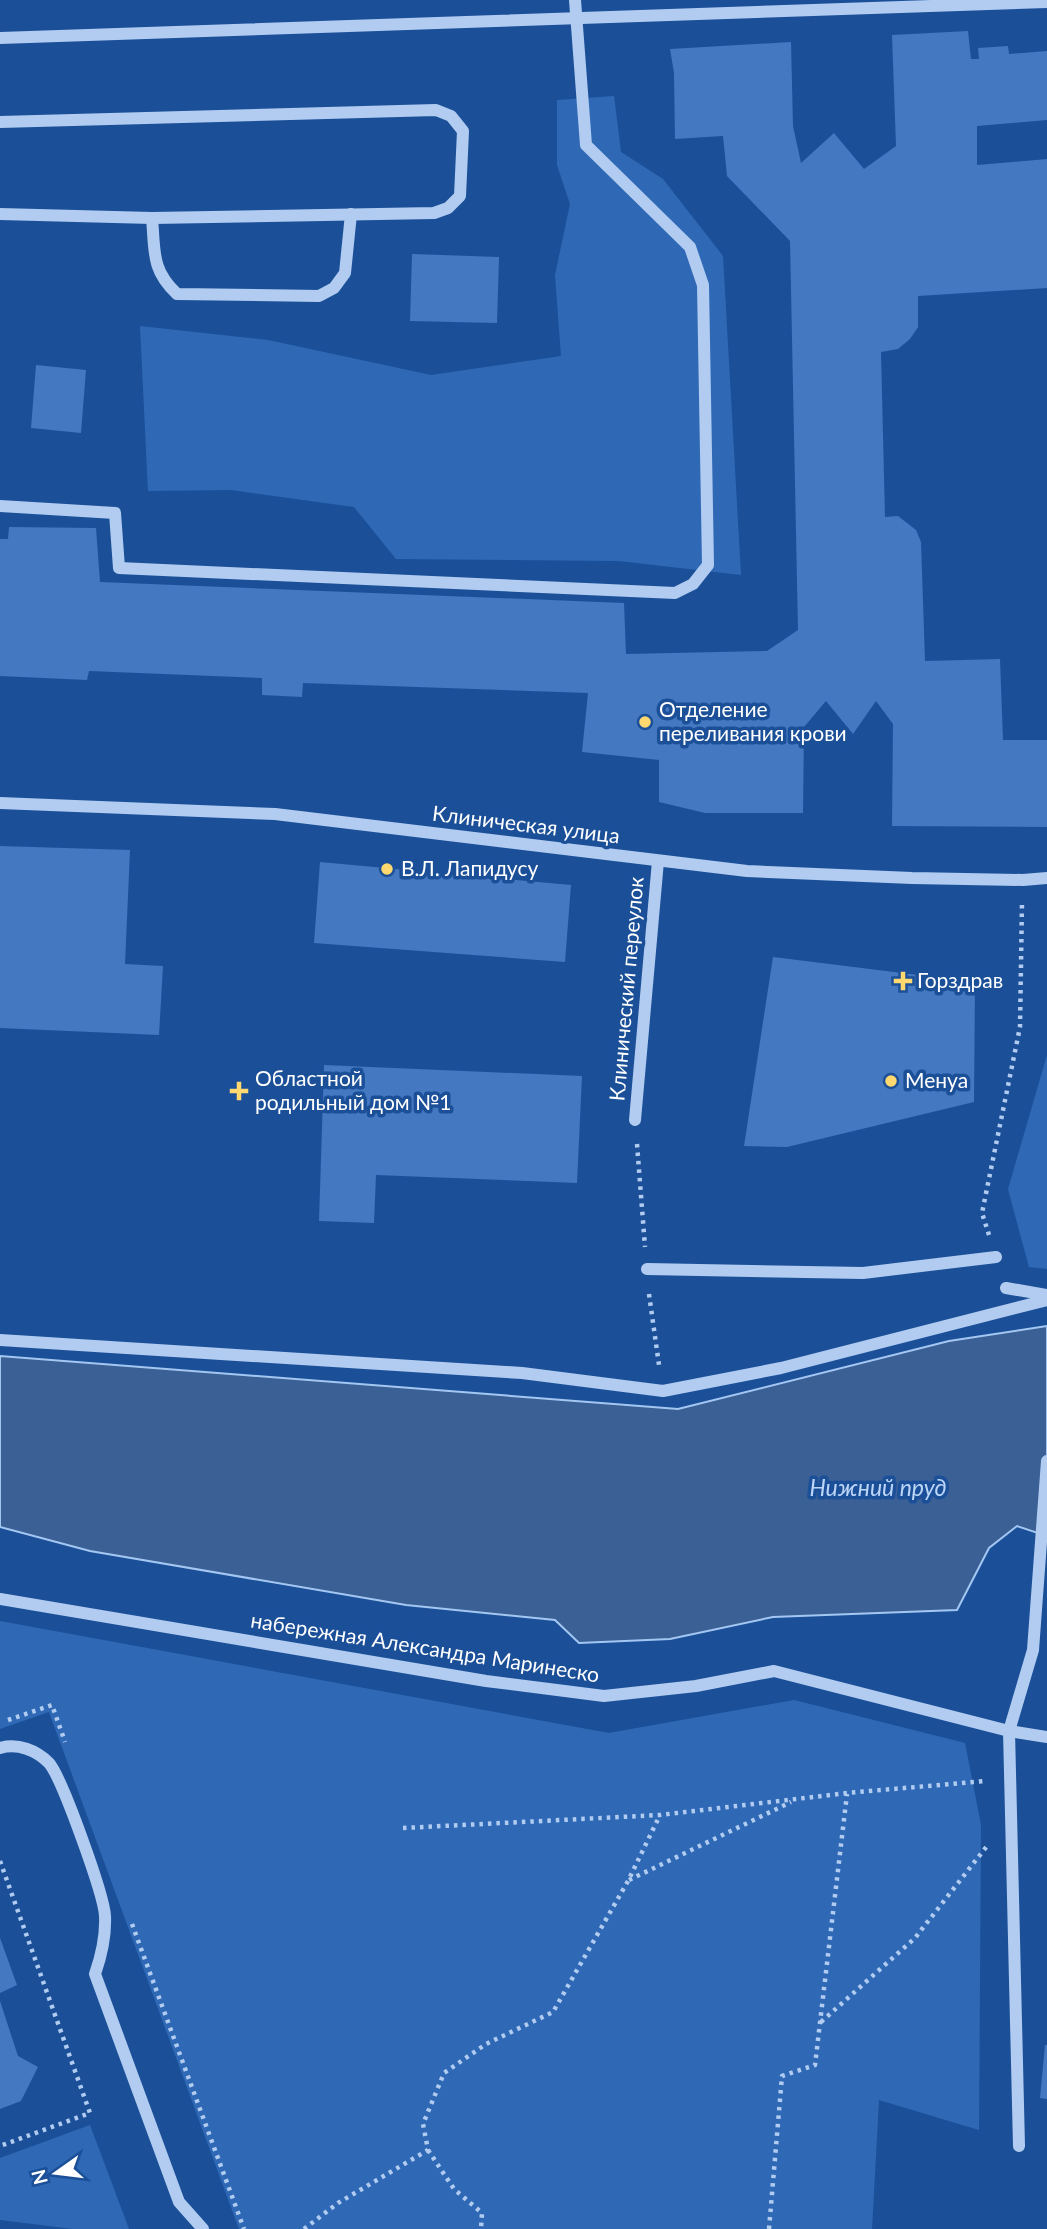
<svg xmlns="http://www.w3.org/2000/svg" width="1047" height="2229" viewBox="0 0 1047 2229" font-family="Lato,sans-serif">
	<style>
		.green { fill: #2f69b6 }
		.water { fill: #3b6096; stroke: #a4c7f2; stroke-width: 2 }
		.building { fill: #4478c0 }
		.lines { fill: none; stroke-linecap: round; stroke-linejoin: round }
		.path { stroke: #b1ccf0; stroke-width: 4.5; stroke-dasharray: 3.5 5; stroke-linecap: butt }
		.minor { stroke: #b1ccf0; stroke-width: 12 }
		.poi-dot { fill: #ffd870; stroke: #1b5099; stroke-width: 2.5 }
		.labels { text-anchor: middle; stroke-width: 7; stroke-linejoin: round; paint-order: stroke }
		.poi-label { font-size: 21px; fill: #fff; stroke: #1b5099; text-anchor: start }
		.street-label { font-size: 21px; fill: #fff; stroke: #1b5099 }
		.water-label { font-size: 23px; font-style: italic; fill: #bdd6f7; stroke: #1b5099 }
	</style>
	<rect width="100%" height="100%" fill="#1b5099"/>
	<!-- green -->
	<g class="green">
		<path d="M614,96l7,56 42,27 60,77 18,319 -122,-14 -223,-2 -42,-52 -123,-17 -83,1 -8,-165 128,14 163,35 130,-19 -6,-81 15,-71 -13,-39v-65z"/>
		<path d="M1047,1055v214l-18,-2 -21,-78z"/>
		<path d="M0,1621l609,112 185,-33 171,43 16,82 -2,305 -100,-30 -7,129h-633l-190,-517 -49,17z"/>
		<path d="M90,2125l39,104h-56l-73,-9v-62z"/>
	</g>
	<!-- water -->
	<path class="water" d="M1047,1326v210l-30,-10 -28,22 -32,62 -184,7 -103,22 -91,4 -24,-23 -149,-15 -316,-54 -90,-24v-171l678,53 271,-68z"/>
	<!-- building -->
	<g class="building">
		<path d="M968,31l3,28h8l-1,-11 30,-2 1,8 38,-3v69l-70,6v39l70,-6v129l-129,8v31l-8,12 -12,10 -17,3 4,165 13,-1 18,14 5,12 4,119 75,-2 3,81h44v87l-155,-1 1,-102 -17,-23 -23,33 -27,-33 -22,26 -1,86h-98l-46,-11v-42l-77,-8 6,-59 -285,-10 -1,14 -40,-2v-17l-173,-7 -2,9 -87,-4v-137h8l1,-12 87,1 4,54 524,21 2,51 141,-3 31,-21 -8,-389 -63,-65 -4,-40 -48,3 -1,-66 -4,-24 121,-7 2,84 8,37 33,-30 30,36 32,-23 -4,-111z"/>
		<path d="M412,254l87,3 -2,66 -87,-2z"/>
		<path d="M36,365l50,5 -5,63 -50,-5z"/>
		<path d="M0,846l130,4 -5,114 38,2 -4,69 -159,-7z"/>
		<path d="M320,862l251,23 -6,77 -251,-19z"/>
		<path d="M773,957l202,25 -1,120 -187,45 -43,-1z"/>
		<path d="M324,1065l258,11 -5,107 -201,-8 -2,48 -55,-2z"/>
		<path d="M0,1938l17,47 -17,8z"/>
		<path d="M0,2001l18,55 20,11 -17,34 -21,8z"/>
		<path d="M1045,2045h2v54l-7,-1z"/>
	</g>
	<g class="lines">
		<!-- path -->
		<g class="path">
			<path d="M637,1144l8,103"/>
			<path d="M989,1235l-7,-22 38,-186 2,-125"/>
			<path d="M649,1294l10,71"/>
			<path d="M8,1720l44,-15 13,37"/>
			<path d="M403,1828l257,-13 187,-22 138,-12"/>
			<path d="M0,1861l90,252 -90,33"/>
			<path d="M629,1880l162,-78"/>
			<path d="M132,1924l112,305"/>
			<path d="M821,2022l94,-84 72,-92"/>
			<path d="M428,2150l26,39 28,24 -1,16"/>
			<path d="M304,2229l34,-26 90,-53 -5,-26 21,-51 42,-29 67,-32 75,-131 32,-66"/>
			<path d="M769,2229l13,-153 33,-11 32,-271"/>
		</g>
		<!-- minor -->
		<g class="minor">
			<path d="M0,38l1047,-36"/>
			<path d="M0,122l436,-12 15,6 12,15 -3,65 -12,12 -14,5 -282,5 -152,-4"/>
			<path d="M152,218c3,33 -1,52 25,76l142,2 15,-8 11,-15 6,-59"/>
			<path d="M0,506l115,7 4,55 556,25 18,-9 15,-19 -5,-280 -13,-38 -104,-102 -11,-145"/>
			<path d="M0,803l275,11 472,57 165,7 111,2 24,-2"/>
			<path d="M635,1120l23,-259"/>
			<path d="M647,1269l216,4 133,-16"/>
			<path d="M1006,1288l41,7"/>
			<path d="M0,1340l522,33 141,18 118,-23 266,-68"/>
			<path d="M0,1599l486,82 118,15 92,-10 78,-15 235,60 38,6"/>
			<path d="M0,1748c18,-5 36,2 49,15 13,15 55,132 56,153 1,21 -3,38 -10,58l84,228 24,27"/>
			<path d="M1019,2146l-10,-415 24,-81 14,-189"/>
		</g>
	</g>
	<!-- markers -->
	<g class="poi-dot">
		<circle cx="645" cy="722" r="7"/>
		<circle cx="387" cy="869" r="7"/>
		<path d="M899.5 970.5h7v7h7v7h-7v7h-7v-7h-7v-7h7z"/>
		<circle cx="891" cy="1081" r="7"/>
		<path d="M235.5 1080.5h7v7h7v7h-7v7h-7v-7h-7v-7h7z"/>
	</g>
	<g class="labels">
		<!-- poi labels -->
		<g class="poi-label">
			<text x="659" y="717">Отделение<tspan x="659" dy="24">переливания крови</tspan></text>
			<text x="401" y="876">В.Л. Лапидусу</text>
			<text x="917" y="988">Горздрав</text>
			<text x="255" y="1086">Областной<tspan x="255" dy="24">родильный дом №1</tspan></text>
			<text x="905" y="1088">Менуа</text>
		</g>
		<!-- street labels -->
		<g class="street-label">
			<text transform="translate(526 825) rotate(7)" y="7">Клиническая улица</text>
			<text transform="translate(627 989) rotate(-85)" y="7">Клинический переулок</text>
			<text transform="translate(425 1648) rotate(9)" y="7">набережная Александра Маринеско</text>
		</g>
		<!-- water labels -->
		<g class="water-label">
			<text x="878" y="1496">Нижний пруд</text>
		</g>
	</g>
	<!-- north arrow -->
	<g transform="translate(56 2173) rotate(256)" stroke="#1b5099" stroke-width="5" paint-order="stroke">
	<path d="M0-5L12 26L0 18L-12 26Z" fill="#ffffff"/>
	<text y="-10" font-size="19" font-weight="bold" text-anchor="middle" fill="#ffffff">N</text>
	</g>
</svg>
